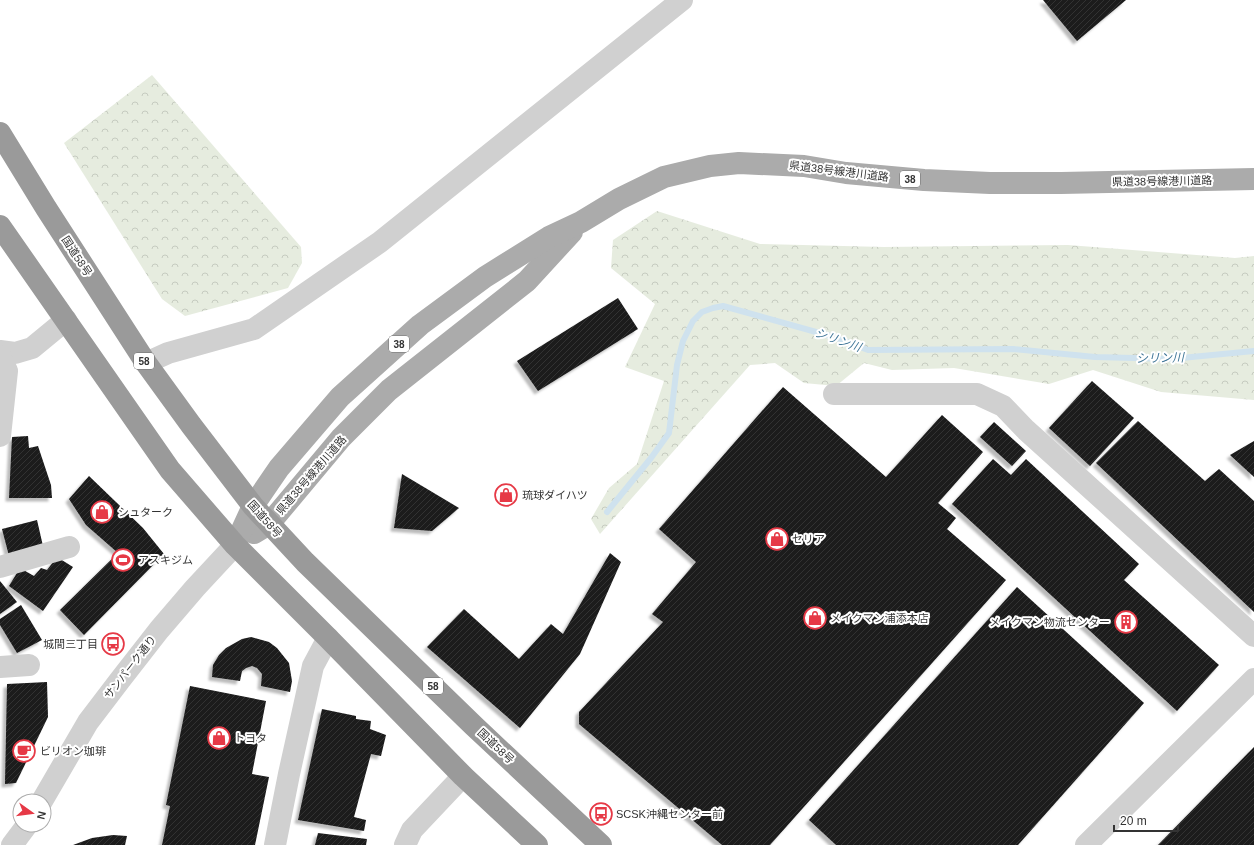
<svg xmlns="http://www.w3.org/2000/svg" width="1254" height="845" viewBox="0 0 1254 845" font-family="Helvetica,'Noto Sans JP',sans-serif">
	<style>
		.forest { fill: url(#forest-crowns) }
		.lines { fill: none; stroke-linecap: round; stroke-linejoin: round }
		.stream { stroke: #cfe2ee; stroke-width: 6 }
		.building { fill: url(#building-hatch); filter: url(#shadow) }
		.minor { stroke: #d0d0d0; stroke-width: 22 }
		.major { stroke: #ababab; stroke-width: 22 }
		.highway { stroke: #9a9a9a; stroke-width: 22 }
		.labels { text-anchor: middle; stroke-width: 4; stroke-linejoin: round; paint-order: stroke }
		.shield { fill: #fff; stroke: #707070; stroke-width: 1 }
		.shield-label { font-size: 10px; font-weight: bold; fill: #333 }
		.street-label { font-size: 11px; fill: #333; stroke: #fff }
		.poi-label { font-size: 11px; fill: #333; stroke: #fff; text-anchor: start }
		.water-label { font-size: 12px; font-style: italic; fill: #3f7597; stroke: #fff }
	</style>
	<defs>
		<pattern id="forest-crowns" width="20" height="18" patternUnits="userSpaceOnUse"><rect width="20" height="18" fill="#e6ecdf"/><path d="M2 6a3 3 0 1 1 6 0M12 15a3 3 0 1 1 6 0" fill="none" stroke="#c6cbc0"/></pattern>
		<pattern id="building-hatch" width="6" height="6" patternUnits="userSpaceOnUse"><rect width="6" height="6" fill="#1a1a1a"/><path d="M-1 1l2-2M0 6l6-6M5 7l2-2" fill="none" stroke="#333"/></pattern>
		<filter id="shadow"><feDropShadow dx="-3.5" dy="3.5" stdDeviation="1" flood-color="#0004"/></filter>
	</defs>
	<rect width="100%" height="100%" fill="#fff"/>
	<!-- forest -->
	<g class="forest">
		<path d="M152,75l149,172 1,16 -14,25 -103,28 -23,-17 -98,-156z"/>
		<path d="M657,211l103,33 124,3 184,-2 167,13 19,-2v144l-93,-8 -68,-22 -44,14 -95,-16 -62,2 -28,-7 -28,23 -32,-3 -29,-20 -25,2 -150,169 -9,-15 18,-31 28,-24 27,-83 -39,-14 30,-63 -44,-36 2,-28z"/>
	</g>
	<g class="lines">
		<!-- stream -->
		<path class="stream" d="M607,512l44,-54 18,-25 8,-68 6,-24 10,-20 9,-9 11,-4 10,-2 111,31 34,13 145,-1 82,8 76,2 83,-8"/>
	</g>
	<!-- building -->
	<g class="building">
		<path d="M1043,0h83l-49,41z"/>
		<path d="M618,298l20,31 -100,62 -21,-30z"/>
		<path d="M1092,381l42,37 -44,48 -41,-38z"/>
		<path d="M783,387l103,90 56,-62 41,37 -45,51 18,15 -9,11 59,51 -236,265h-48l-143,-121v-12l84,-90 -11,-8 44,-52 -37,-33z"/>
		<path d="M1138,421l67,60 14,-12 35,32v111l-158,-149z"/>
		<path d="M994,422l32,29 -14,15 -32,-29z"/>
		<path d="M28,436l1,12 9,-2 13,39 1,13h-43l3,-61z"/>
		<path d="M1254,441v36l-24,-22z"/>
		<path d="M993,459l18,16 15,-16 113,105 -15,16 95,85 -42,46 -225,-207z"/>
		<path d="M402,474l57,34 -27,23 -38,-3z"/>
		<path d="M89,476l54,52 21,26 -80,81 -24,-25 58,-57 -32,-28 -17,-26z"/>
		<path d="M37,520l6,26 -34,10 -7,-27z"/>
		<path d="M610,553l11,9 -41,92 -60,74 -93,-81 37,-38 55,50 32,-35 12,10z"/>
		<path d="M57,557l16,10 -30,44 -34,-25 11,-18 14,8 7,-8 6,2z"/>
		<path d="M0,581l17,21 -17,12z"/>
		<path d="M1017,587l127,116 -126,142h-182l-27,-25z"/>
		<path d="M21,605l21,35 -25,13 -17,-28v-6z"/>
		<path d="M251,637l18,5 8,6 12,15 3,18 -2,11 -29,-6 1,-12 -5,-6 -5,-2 -6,2 -4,3 -2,10 -28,-4 1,-12 6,-10 7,-7 16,-9z"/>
		<path d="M47,682l1,35 -32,66 -11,1 2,-100z"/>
		<path d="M190,686l76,15 -14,73 17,3 -14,68h-93l8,-39 -4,-1z"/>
		<path d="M322,709l34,7v3l15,2 -1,8 16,6 -5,21 -10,-2 -17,63 12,3 -2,11 -66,-11z"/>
		<path d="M1254,747v98h-96z"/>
		<path d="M318,833l49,6 -1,6h-51z"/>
		<path d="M113,835l14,1 -2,9h-52l19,-7z"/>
	</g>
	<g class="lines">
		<!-- minor -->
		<g class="minor">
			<path d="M0,351l15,2 17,-5 34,-28"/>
			<path d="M0,356l7,15 -7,65"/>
			<path d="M146,363l22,-10 86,-24 126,-87 302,-242"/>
			<path d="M834,394h143l26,12 23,24 228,206"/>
			<path d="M0,567l69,-20"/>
			<path d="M0,667l29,-2"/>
			<path d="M42,801l46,-79 32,-42 39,-50 36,-42 40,-43"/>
			<path d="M12,845l15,-20"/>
			<path d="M275,845l14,-71 24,-108 15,-28"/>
			<path d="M405,845l7,-15 51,-54"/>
			<path d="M1086,845l168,-166"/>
		</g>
		<!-- major -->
		<g class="major">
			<path d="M254,533l15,-9 72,-86 48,-48 138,-109 45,-49"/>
			<path d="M235,545l18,-39 26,-38 61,-71 80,-72 65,-48 64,-40 32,-15 38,-23 45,-22 46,-11 29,-3 65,3 42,7 78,7 66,3h71l193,-4"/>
		</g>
		<!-- highway -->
		<g class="highway">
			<path d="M0,133l46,75 100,155 45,62 62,81 52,56 169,164 127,119"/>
			<path d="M0,226l170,244 65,75 93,93 135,138 74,69"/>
		</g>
	</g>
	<!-- icons -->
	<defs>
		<g id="shop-ring" transform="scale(1.15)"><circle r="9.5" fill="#fff" stroke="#e63946" stroke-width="1.5"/><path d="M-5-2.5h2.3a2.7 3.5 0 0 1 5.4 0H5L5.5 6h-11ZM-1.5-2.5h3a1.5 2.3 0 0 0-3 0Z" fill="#e63946"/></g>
		<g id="stadium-ring" transform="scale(1.15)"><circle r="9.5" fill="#fff" stroke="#e63946" stroke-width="1.5"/><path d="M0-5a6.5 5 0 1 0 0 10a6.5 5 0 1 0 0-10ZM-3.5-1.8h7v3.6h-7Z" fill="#e63946"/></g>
		<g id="building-ring" transform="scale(1.15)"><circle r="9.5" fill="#fff" stroke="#e63946" stroke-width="1.5"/><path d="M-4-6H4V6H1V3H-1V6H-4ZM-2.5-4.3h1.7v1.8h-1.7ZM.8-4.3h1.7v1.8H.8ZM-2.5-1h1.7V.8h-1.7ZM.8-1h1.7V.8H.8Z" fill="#e63946"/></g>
		<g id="bus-ring" transform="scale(1.15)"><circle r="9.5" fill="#fff" stroke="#e63946" stroke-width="1.5"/><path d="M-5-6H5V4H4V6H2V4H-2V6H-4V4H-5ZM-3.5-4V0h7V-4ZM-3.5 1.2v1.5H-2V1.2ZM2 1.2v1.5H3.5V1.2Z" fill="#e63946"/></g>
		<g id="cafe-ring" transform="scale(1.15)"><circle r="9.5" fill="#fff" stroke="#e63946" stroke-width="1.5"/><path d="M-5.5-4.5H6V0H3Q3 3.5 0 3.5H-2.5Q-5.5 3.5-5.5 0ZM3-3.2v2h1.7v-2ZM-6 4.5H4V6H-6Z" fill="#e63946"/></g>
	</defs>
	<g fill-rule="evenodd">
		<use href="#shop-ring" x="506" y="495"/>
		<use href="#shop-ring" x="102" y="512"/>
		<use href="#shop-ring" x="777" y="539"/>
		<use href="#stadium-ring" x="123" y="560"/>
		<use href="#shop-ring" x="815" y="618"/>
		<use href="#building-ring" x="1126" y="622"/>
		<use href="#bus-ring" x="113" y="644"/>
		<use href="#shop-ring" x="219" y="738"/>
		<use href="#cafe-ring" x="24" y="751"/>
		<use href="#bus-ring" x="601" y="814"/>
	</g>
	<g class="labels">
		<!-- shield labels -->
		<g class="shield">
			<rect x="900" y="171" width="20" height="16" rx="3"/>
			<rect x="389" y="336" width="20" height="16" rx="3"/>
			<rect x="134" y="353" width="20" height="16" rx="3"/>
			<rect x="423" y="678" width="20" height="16" rx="3"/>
		</g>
		<g class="shield-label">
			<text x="910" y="183">38</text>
			<text x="399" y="348">38</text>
			<text x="144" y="365">58</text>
			<text x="433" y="690">58</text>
		</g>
		<!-- street labels -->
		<g class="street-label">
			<text transform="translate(839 171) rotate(7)" y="4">県道38号線港川道路</text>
			<text transform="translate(1162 181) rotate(-1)" y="4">県道38号線港川道路</text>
			<text transform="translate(77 256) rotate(57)" y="4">国道58号</text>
			<text transform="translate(311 475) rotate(-49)" y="4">県道38号線港川道路</text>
			<text transform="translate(265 519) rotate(48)" y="4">国道58号</text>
			<text transform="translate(130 667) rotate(-52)" y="4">サンパーク通り</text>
			<text transform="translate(496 746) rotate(43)" y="4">国道58号</text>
		</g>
		<!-- poi labels -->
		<g class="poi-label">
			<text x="522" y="499">琉球ダイハツ</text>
			<text x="118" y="516">シュターク</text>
			<text x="792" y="543">セリア</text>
			<text x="138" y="564">アスキジム</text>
			<text x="830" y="622">メイクマン浦添本店</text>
			<text x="1110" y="626" text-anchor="end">メイクマン物流センター</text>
			<text x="98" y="648" text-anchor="end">城間三丁目</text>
			<text x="234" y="742">トヨタ</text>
			<text x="40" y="755">ビリオン珈琲</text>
			<text x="616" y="818">SCSK沖縄センター前</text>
		</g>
		<!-- water labels -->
		<g class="water-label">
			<text transform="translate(838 340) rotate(19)" y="4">シリン川</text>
			<text transform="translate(1160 358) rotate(-1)" y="4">シリン川</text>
		</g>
	</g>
	<!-- north arrow -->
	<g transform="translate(32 813) rotate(104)"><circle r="19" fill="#ffffff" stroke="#adadad"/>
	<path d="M0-3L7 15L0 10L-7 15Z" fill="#e63946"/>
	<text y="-6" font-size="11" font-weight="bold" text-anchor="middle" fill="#333333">N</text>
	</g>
	<!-- scale -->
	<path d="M1114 825v6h64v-6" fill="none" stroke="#333333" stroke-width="2"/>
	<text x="1120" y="825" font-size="12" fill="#333333" stroke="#ffffff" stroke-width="3" paint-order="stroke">20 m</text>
</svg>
